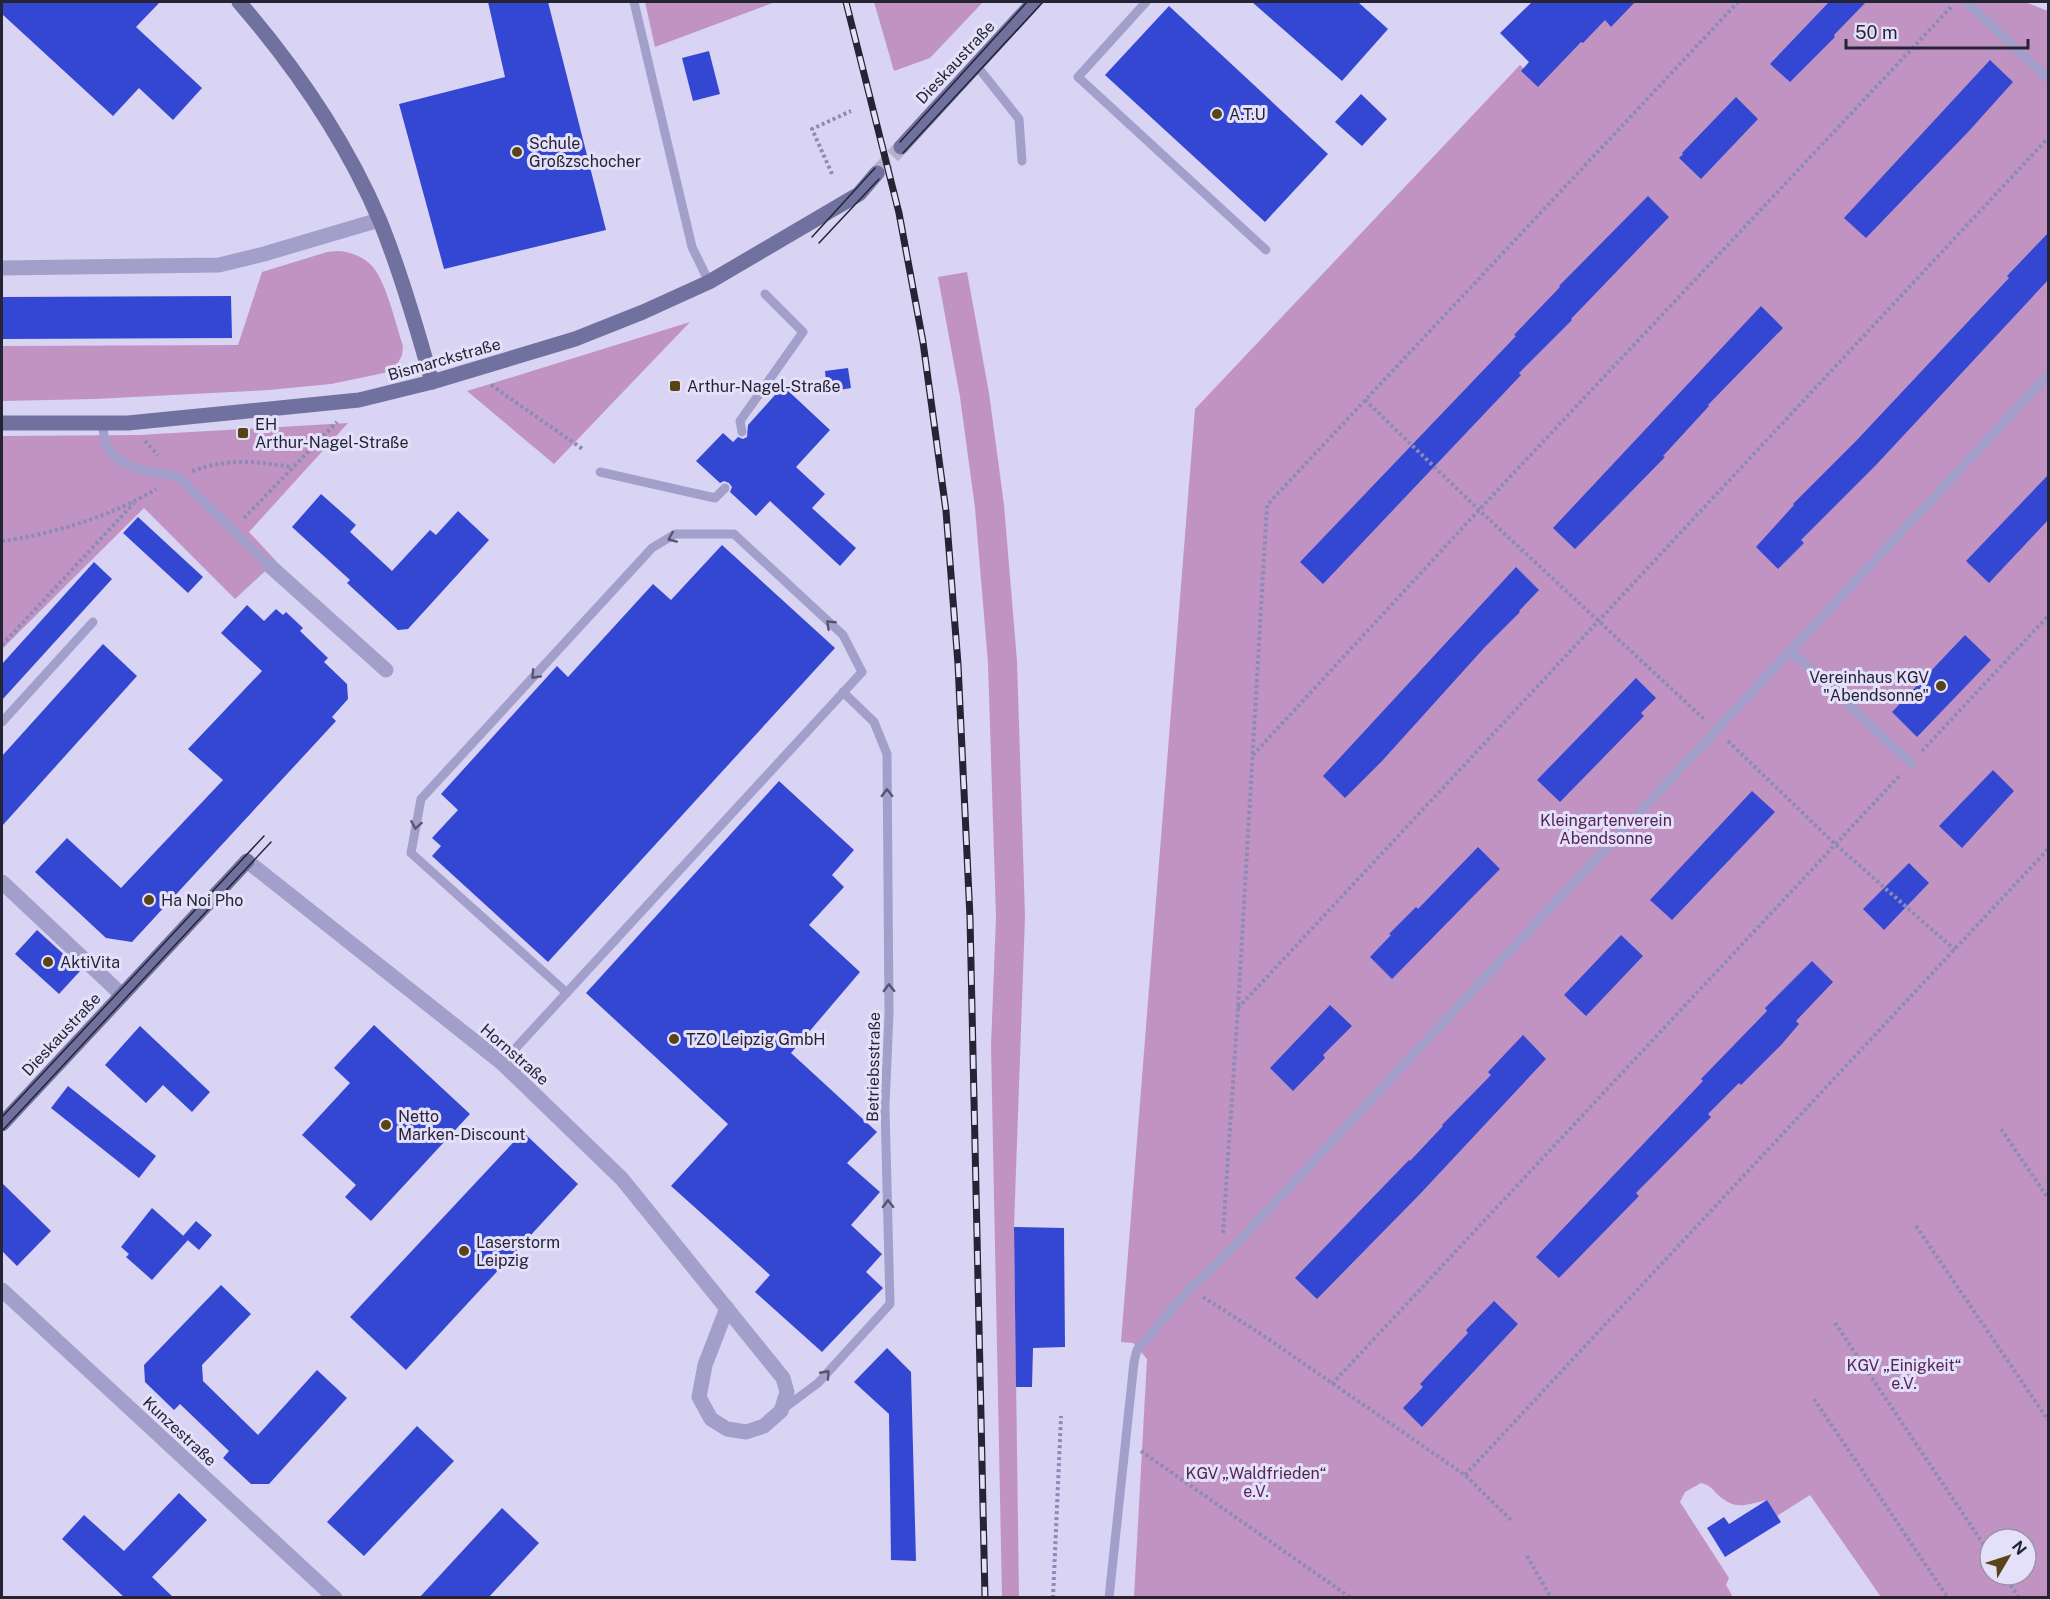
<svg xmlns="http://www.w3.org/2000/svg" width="2050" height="1599" viewBox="0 0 2050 1599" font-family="'Public Sans',sans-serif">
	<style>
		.green { fill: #c193c2; fill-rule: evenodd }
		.building { fill: #3347d2 }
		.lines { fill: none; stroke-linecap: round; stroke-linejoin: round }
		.secondary-tunnel { stroke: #b5b1cd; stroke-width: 15; stroke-dasharray: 15 8; stroke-linecap: butt }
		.path { stroke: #8c8ab7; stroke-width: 4; stroke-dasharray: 3 3; stroke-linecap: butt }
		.lane { stroke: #a39fcb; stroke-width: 9 }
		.street { stroke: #a39fcb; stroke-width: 15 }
		.secondary { stroke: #71719f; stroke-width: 15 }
		.tram { stroke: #242434; stroke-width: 1.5 }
		.rail-casing { stroke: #242434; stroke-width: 7 }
		.rail { stroke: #e5e0fa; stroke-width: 4.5; stroke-dasharray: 14; stroke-linecap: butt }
		.oneway { stroke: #575570 }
		.poi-dot { fill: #584416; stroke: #e5e0fa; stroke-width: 2 }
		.labels { text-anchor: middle; stroke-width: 6; stroke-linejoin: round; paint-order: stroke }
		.street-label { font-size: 16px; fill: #242434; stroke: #e5e0fa }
		.poi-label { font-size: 16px; fill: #242434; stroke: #e5e0fa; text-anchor: start }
		.park-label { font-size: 16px; fill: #542554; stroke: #e5e0fa }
	</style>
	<rect width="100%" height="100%" fill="#d9d4f3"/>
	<!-- green -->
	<g class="green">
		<path d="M645,2h130l-120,45z"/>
		<path d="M874,2h109l-53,56 -36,13z"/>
		<path d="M1603,2h422l23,9v1586h-167l-71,-102 -33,21 -10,-16c-22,5 -32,11 -50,-6 -5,-6 -8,-9 -16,-11l-16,9 -5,10 49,76 -3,7 7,12h-599l13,-238 -14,-16 -12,-1 74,-933 325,-344 10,9zM1990,1539h36v36h-36z"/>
		<path d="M338,251c12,1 25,5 34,15 14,15 24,59 31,80l-1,9 -4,8 -14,10 -53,11 -62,6 -174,9 -93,2v-55l236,-1 24,-73 65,-20z"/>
		<path d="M967,272l22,121 15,112 13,156 8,256 -11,310 5,370h-17l-11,-551 5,-129 -8,-254 -13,-155 -15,-111 -22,-120z"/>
		<path d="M690,322l-136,142 -87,-73 23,-7z"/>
		<path d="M348,423l-99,109 27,29 -41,38 -91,-91 -142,141v-213l137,-1z"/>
	</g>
	<!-- building -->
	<g class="building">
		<path d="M2,2h158l-24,25 66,61 -29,32 -34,-32 -26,28 -111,-102z"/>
		<path d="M488,2h60l58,228 -162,39 -45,-165 106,-27z"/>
		<path d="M1252,2h106l30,27 -46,52z"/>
		<path d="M1532,2h103l-24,25 -6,-7 -22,23 -2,-1 -43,45 -17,-16 8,-9 -29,-29z"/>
		<path d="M1829,2h37l-32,33 1,2 -45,45 -20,-18z"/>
		<path d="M1169,6l159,148 -63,68 -160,-147z"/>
		<path d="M709,51l11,43 -27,7 -11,-43z"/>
		<path d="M1990,60l23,22 -44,49 -103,107 -22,-20z"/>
		<path d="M1361,94l26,25 -25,27 -27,-24z"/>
		<path d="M1736,97l22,22 -57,60 -22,-21 4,-4 -1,-1z"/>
		<path d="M1648,196l21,21 -98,102 1,1 -53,53 2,2 -198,209 -23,-22 216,-226 -2,-1 46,-48 -1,-1z"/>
		<path d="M2049,232v47l-173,186 -75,75 3,3 -26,26 -22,-22 38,-42 -1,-1 63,-63 153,-163 -2,-2z"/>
		<path d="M231,296l1,42 -230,1v-42z"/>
		<path d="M1761,306l22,22 -75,77 1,1 -46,50 2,1 -90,92 -22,-21z"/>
		<path d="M848,368l3,20 -24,4 -2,-21z"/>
		<path d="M783,386l47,44 -34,37 29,27 -13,14 44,40 -16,18 -70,-65 -14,15 -26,-24 2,-5 -3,-4 -5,-2 -4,2 -24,-22 27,-28 10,9 5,-5 5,2 4,-2 1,-12z"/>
		<path d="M2049,474v45l-60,64 -23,-22z"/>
		<path d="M321,494l35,31 -6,7 42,39 38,-41 6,5 22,-24 31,29 -81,89 -10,1 -51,-47 3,-3 -58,-53z"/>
		<path d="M138,517l65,60 -15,16 -65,-60z"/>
		<path d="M722,545l113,103 -287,314 -116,-106 9,-10 -9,-8 26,-28 -17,-16 116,-128 11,11 85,-93 18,16z"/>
		<path d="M94,562l18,17 -110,121v-36z"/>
		<path d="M1516,567l23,23 -20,21 1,1 -36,36 -102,113 -37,37 -22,-22z"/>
		<path d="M247,605l17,16 12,-12 7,6 3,-3 17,16 -3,3 28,27 -4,4 23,22 1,15 -16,18 4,4 -204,221 -26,-4 -71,-66 32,-34 54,50 102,-108 -35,-31 74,-78 -41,-38z"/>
		<path d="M1965,635l26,25 -74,77 -25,-25z"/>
		<path d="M103,644l34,32 -135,150v-70z"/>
		<path d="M1636,678l20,20 -15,15 3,3 -84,86 -23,-22z"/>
		<path d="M1993,770l21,21 -52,57 -23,-22z"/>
		<path d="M779,781l75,69 -22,25 12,12 -35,38 51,47 -69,81 86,79 -30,31 33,29 -29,33 31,29 -16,18 17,16 -61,64 -67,-60 15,-17 -99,-89 57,-62 -142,-131z"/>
		<path d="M1752,791l23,21 -103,108 -22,-20z"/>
		<path d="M1478,847l22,22 -108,110 -22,-22 21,-22 -2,-1 27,-27 2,2z"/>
		<path d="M1909,863l20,20 -45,47 -21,-21z"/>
		<path d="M37,930l44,40 -22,24 -44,-40z"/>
		<path d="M1621,935l22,21 -57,60 -22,-21z"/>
		<path d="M1812,961l21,21 -37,39 3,3 -18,21 -40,40 -2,-2 -31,31 3,3 -75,76 3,3 -80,82 -23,-21 167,-176 -2,-2 66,-68 -2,-3z"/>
		<path d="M1330,1005l22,21 -29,29 2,3 -32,33 -23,-23z"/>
		<path d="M374,1025l96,89 -99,107 -26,-24 11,-12 -54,-50 48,-52 -16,-15z"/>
		<path d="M140,1026l70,66 -18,20 -29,-27 -17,18 -41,-38z"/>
		<path d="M1523,1035l23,24 -126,135 -103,105 -22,-21 114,-118 1,1 33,-35 -1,-1 49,-50 -3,-3z"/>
		<path d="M68,1086l88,70 -17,22 -88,-70z"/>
		<path d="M523,1132l55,52 -172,186 -56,-53z"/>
		<path d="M2,1183l49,48 -34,35 -15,-15z"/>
		<path d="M152,1208l36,32 -36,40 -26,-23 3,-3 -8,-7z"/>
		<path d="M196,1221l16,14 -13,15 -16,-14z"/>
		<path d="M1014,1227l50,1 1,119 -32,1 -1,39h-16z"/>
		<path d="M221,1285l30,29 -49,51 1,16 55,54 59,-65 30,28 -78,86h-18l-28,-26 6,-7 -49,-47 -6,6 -29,-28 -1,-17z"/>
		<path d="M1494,1301l24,23 -96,103 -19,-19 20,-21 -3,-3 48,-51 -2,-3z"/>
		<path d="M887,1348l24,24 5,189 -25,-1 -2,-146 -35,-32z"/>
		<path d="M417,1426l37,35 -90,95 -37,-34z"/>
		<path d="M179,1493l28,27 -55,57 22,21h-49l-63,-59 22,-24 40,36z"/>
		<path d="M1767,1500l14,22 -56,35 -18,-29 17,-11 5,7z"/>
		<path d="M502,1508l37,35 -51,55h-69z"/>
	</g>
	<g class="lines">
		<!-- secondary-tunnel -->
		<path class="secondary-tunnel" d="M877,173l24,-26"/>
		<!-- path -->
		<g class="path">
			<path d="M832,174l-20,-45 39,-18"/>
			<path d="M491,385l93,65"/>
			<path d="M1365,400l114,110 226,210"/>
			<path d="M145,441l13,14"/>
			<path d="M192,471c39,-13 60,-10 100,-4"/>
			<path d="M244,518l93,-96"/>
			<path d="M2,541c48,-6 113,-26 154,-52"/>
			<path d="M2,645l132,-142"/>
			<path d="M1728,741l107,103 120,106"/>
			<path d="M1922,751l126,-135"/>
			<path d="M1253,755l226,-245 473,-504"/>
			<path d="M1238,1008l810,-870"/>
			<path d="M2001,1129l47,69"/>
			<path d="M1916,1226l132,194"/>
			<path d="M1223,1233l15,-225 29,-503 471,-503"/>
			<path d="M1203,1297l58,37 204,141 46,45"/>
			<path d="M1835,1323l155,231"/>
			<path d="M1332,1384l569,-610"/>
			<path d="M1814,1399l134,199"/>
			<path d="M1141,1451l210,147"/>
			<path d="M1465,1475l583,-626"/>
			<path d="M1527,1556l24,42"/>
			<path d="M2004,1575l15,23"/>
			<path d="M1053,1598l8,-182"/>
		</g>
		<!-- lane -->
		<g class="lane">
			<path d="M634,2l58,245 17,35"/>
			<path d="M1146,2l-68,75 188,173"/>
			<path d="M1966,2l82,76"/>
			<path d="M977,66l42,53 3,42"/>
			<path d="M102,423l4,23 9,10 11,8 16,6 35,6 93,90"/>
			<path d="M742,432l-2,-11 63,-89 -38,-38"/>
			<path d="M600,472l115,26 10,-10"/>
			<path d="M1791,651l120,112"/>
			<path d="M2,722l91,-100"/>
			<path d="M502,1063l360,-391 -19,-37 -109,-101h-59l-23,14 -231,251 -10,54 156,140"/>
			<path d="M783,1409l35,-26 72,-79 -5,-197 4,-94 -2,-259 -13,-32 -31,-30"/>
			<path d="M1109,1598l25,-236 3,-12 53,-62 34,-31 824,-882"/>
		</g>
		<!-- street -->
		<g class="street">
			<path d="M2,268l217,-3 45,-11 115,-34"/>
			<path d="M270,566l116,104"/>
			<path d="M247,861l255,202 120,116 161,199 4,14 -6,19 -17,15 -18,6 -19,-3 -16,-10 -12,-22 6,-32 22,-57"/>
			<path d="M2,882l120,113"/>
			<path d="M2,1290l333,308"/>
		</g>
		<!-- secondary -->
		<g class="secondary">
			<path d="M239,2c56,65 107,139 141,219 21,52 37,107 52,161"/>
			<path d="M901,147l133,-145"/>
			<path d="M2,423h126l231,-23 73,-18 143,-43 68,-27 66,-30 150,-88 18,-21"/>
			<path d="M2,1124l245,-263"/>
		</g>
		<!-- tram -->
		<g class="tram">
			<path d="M900,142l127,-140"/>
			<path d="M903,153l140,-151"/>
			<path d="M812,237l63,-69"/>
			<path d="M819,243l60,-64"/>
			<path d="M2,1117l262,-281"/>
			<path d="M2,1131l269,-289"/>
		</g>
		<!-- rail casing -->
		<g class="rail-casing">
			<path id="rail" d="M846,2l53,211 24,129 23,169 12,153 12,254 15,680"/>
		</g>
		<!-- rail -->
		<use href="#rail" class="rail"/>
	</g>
	<!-- one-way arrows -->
	<defs><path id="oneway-chevron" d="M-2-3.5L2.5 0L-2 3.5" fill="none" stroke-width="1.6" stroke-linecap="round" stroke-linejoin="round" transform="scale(1.5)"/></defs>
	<g class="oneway">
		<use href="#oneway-chevron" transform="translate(672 538) rotate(157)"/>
		<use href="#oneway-chevron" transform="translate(830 624) rotate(-137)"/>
		<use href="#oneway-chevron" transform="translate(535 675) rotate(133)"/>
		<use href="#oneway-chevron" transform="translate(887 793) rotate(-91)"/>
		<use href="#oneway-chevron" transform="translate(416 825) rotate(100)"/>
		<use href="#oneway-chevron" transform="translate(889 988) rotate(-91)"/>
		<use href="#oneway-chevron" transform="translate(888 1204) rotate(-91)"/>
		<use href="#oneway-chevron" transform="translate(826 1374) rotate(-48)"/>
	</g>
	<!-- markers -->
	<g class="poi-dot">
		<circle cx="1217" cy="114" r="6"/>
		<circle cx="517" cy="152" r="6"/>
		<rect x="669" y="380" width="12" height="12" rx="3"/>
		<rect x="237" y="427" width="12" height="12" rx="3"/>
		<circle cx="1941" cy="686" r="6"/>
		<circle cx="149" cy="900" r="6"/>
		<circle cx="48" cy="962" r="6"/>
		<circle cx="674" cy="1039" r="6"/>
		<circle cx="386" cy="1125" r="6"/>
		<circle cx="464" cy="1251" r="6"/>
	</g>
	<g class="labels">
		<!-- street labels -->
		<g class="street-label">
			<text transform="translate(955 62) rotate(-47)" y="6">Dieskaustraße</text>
			<text transform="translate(444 359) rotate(-16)" y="6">Bismarckstraße</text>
			<text transform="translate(61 1034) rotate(-47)" y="6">Dieskaustraße</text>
			<text transform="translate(515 1054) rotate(41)" y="6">Hornstraße</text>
			<text transform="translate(873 1067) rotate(-89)" y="6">Betriebsstraße</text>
			<text transform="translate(180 1431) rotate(43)" y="6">Kunzestraße</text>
		</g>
		<!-- poi labels -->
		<g class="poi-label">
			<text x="1229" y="120">A.T.U</text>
			<text x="529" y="149">Schule<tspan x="529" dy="18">Großzschocher</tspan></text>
			<text x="687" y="392">Arthur-Nagel-Straße</text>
			<text x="255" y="430">EH<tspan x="255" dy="18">Arthur-Nagel-Straße</tspan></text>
			<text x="1929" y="683" text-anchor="end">Vereinhaus KGV<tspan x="1929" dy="18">"Abendsonne"</tspan></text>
			<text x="161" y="906">Ha Noi Pho</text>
			<text x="60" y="968">AktiVita</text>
			<text x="686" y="1045">TZO Leipzig GmbH</text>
			<text x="398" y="1122">Netto<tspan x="398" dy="18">Marken-Discount</tspan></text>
			<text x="476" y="1248">Laserstorm<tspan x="476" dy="18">Leipzig</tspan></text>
		</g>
		<!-- park labels -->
		<g class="park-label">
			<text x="1606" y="826">Kleingartenverein<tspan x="1606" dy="18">Abendsonne</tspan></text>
			<text x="1904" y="1371">KGV „Einigkeit“<tspan x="1904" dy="18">e.V.</tspan></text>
			<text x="1256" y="1479">KGV „Waldfrieden“<tspan x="1256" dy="18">e.V.</tspan></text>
		</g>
	</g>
	<!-- border -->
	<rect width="2050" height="1599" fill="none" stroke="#242434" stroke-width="6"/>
	<!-- north arrow -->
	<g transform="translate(2008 1557) rotate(51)"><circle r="28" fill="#e5e0fa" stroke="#9895ab" stroke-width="1.5"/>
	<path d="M0-4.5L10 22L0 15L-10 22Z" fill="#584416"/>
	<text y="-9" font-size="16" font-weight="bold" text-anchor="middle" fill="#242434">N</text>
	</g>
	<!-- scale -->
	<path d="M1846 39v9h182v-9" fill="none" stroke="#242434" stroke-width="3"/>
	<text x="1855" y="39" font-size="18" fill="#242434" stroke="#e5e0fa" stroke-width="4.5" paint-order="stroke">50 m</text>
</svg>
